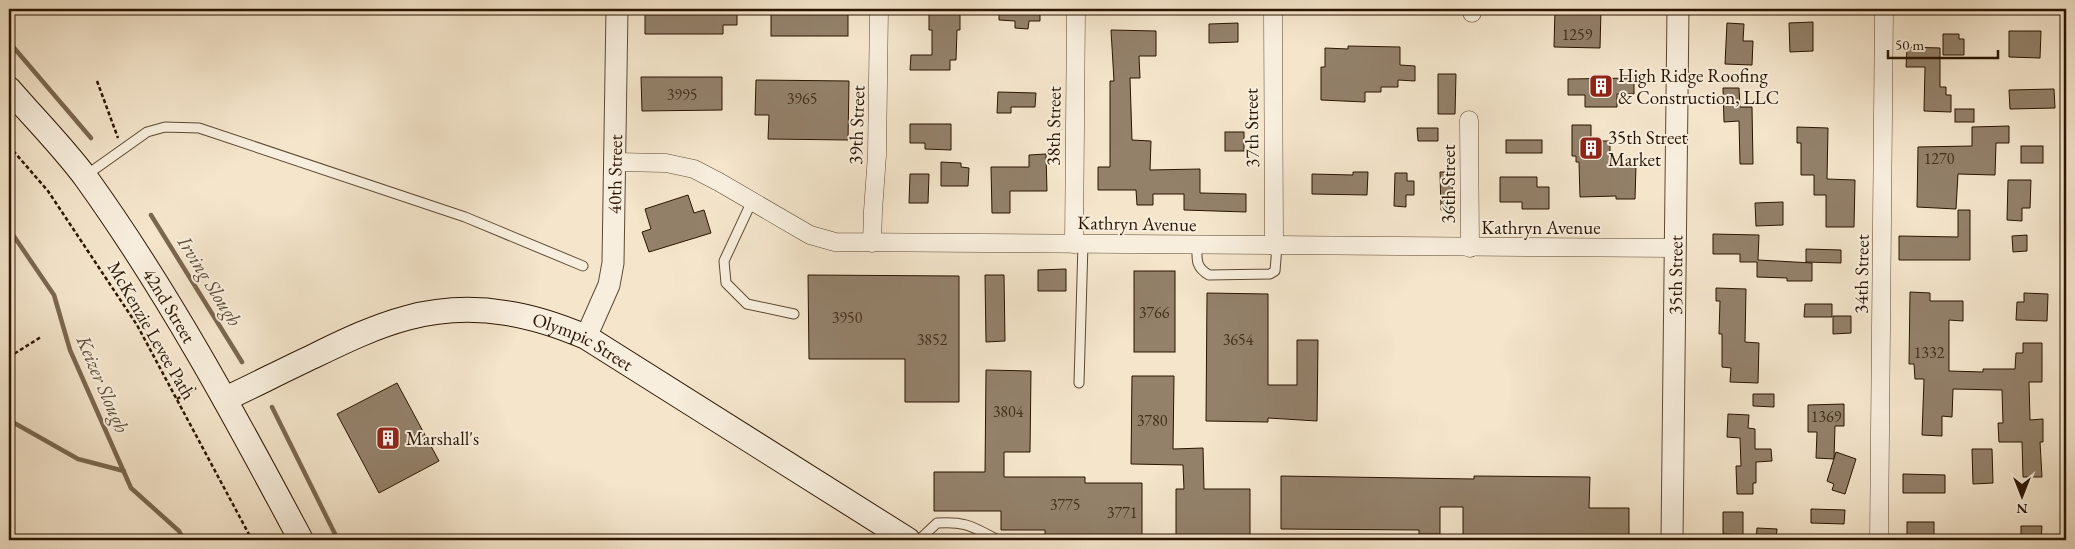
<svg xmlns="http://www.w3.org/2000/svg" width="2075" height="549" viewBox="0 0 2075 549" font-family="'EB Garamond',serif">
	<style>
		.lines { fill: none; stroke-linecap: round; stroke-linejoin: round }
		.stream { stroke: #7a6750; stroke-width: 4.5 }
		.building { fill: #93816a; stroke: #2a1500 }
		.service-casing { stroke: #5c4933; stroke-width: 11 }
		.minor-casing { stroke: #5c4933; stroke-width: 19 }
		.tertiary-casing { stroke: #5c4933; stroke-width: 23 }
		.secondary-casing { stroke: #2a1500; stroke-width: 26 }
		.path { stroke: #2a1500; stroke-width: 2.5; stroke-dasharray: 4 2.5; stroke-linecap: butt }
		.service { stroke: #f8eedd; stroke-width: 9 }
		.minor { stroke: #f8eedd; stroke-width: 18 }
		.tertiary { stroke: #f8eedd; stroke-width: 21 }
		.secondary { stroke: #f8eedd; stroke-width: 24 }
		.labels { text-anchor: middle; stroke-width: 4; stroke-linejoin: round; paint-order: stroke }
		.number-label { font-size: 16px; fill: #44301a }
		.poi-label { font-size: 19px; fill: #2a1500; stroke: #f8eedd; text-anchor: start }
		.street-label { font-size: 19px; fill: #2a1500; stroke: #f8eedd }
		.water-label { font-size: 20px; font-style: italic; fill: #5f4c36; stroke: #f8eedd }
	</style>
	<rect width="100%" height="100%" fill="#f4e5cb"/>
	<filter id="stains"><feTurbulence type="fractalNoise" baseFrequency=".004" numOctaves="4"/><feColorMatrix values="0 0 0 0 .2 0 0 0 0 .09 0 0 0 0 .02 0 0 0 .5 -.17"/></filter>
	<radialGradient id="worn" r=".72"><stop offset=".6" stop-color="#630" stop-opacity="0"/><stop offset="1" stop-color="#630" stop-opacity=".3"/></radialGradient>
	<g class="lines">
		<!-- stream -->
		<g class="stream">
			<path d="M9,42l82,96"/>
			<path d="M151,215l91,147"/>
			<path d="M9,229l45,66 16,55 61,138 48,43 5,9"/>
			<path d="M272,407l66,133"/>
			<path d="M9,420l69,39 46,12"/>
		</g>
	</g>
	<!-- building -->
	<g class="building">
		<path d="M645,9h92v16h-14v9h-78z"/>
		<rect x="771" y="9" width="77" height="27"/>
		<path d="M999,9h41v12h-11l-1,8 -13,-1v-7l-16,-1z"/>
		<path d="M1555,9h46l-1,39 -46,-1z"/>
		<path d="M929,12l31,1v17h-3l-1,30h-6v10h-40l1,-15h21v-25h-3z"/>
		<path d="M1813,22v29l-23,1 -1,-29z"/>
		<path d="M1238,23v19l-29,1v-19z"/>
		<path d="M1727,23l17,1 -1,17h10l-1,24 -27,-1z"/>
		<path d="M1111,30l45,1v25h-17l1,22h-10l2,62 19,1 -1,29 50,-1v24l46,1v18l-62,-2v-16h-31v11h-16l-1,-15h-38v-23h12v-86h4z"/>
		<path d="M2009,31h32l-1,27 -31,-1z"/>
		<path d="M1943,34h16v5h5v16h-21z"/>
		<path d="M1348,46l52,1v18l15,1v15l-17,-1v7h-17v5h-16v10l-44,-2v-33h4v-19l23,1z"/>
		<path d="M1907,47l33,1v39h6v8h5v17l-27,-1 1,-44h-19z"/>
		<path d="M1438,74h18l-1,40h-17z"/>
		<path d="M641,77h81v33l-80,1z"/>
		<path d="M1634,78v16h-17v13h-32v-12h-17v-16z"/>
		<path d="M756,80l93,1 -1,59 -80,-1 1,-24h-14z"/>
		<path d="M1723,88h16l1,19h12l1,57h-13l-1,-43 -15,1z"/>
		<path d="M2054,89l1,19 -45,1 -1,-19z"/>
		<path d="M998,92l38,1 -1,14h-24v6h-14z"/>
		<rect x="1955" y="109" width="19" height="13"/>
		<path d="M910,124h41v26l-26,-1v-6h-15z"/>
		<path d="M1572,125h19v16h19v23l26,1 -1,34h-19v-3l-36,1 -1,-35h-3v-6h-4z"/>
		<path d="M2009,126v17h-13l-1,32 -37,-1 -2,35 -39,-2 1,-60 54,-1v-19z"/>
		<path d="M1797,127l31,1 -1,51 28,1 -1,47h-28v-32h-12v-20h-13v-32h-4z"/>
		<path d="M1417,128h21v13h-20z"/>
		<rect x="1225" y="132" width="19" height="19"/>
		<rect x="1506" y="140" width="36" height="13"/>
		<rect x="2021" y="146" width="22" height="17"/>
		<path d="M1046,154l1,37h-37v22h-18l-1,-46h38v-12z"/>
		<path d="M941,162l20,1v4l8,1 -1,18h-27z"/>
		<path d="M1353,172h15l-1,23 -55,-1v-20l41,1z"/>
		<path d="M1440,172h12l1,38h-12z"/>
		<path d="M1395,173h12v8h7v14h-8v12l-12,-1z"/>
		<path d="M910,174h19l-1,29h-19z"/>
		<path d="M1500,177h37v10h12v22h-27v-7h-22z"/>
		<path d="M2008,180h23l-1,28h-8v13l-15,-1z"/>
		<path d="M688,195l6,18 10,-3 7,23 -62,19 -7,-20 9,-3 -6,-20z"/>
		<path d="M1783,202v23l-27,1 -1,-23z"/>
		<path d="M1958,210h12v50h-71v-24l59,1z"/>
		<path d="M1713,234l46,1 -1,25 54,3v18h-25v-3l-30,-1v-15h-17v-8h-27z"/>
		<path d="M2027,235v16l-14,1 -1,-16z"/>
		<path d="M1806,249l35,1v13l-35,-1z"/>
		<path d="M1066,269v22h-28v-21z"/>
		<rect x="1134" y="271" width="41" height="81"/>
		<path d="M808,275l151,1v126h-54v-43h-96z"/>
		<path d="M985,275h19l1,66 -19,1z"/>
		<path d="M1716,288l30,1 -1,53 14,1 -1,40 -28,-1 1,-14 -9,-1v-33h-3l1,-33h-4z"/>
		<path d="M1910,292l20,1v8h33v20l-14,-1v51l34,1v-3h32l1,-16h7v-10h19v39h-13l1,38 13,-1v23h-3l2,35h-19l-1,-35h-23l-1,-19h5l-1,-33 -49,-1 -1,28 -10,-1v20l-20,-1 2,-56h-9l-1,-15h-5z"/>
		<path d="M1207,293l61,1v91h29v-45h21l-1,81 -49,-3v4l-62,-1z"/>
		<path d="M2024,293l24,1 -1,27 -31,-1 1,-18h7z"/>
		<path d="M1805,304h27v13h-28z"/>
		<path d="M1833,316h18v17l-18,1z"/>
		<path d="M986,370l45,1 -1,81h-26v25h81v6h57v57h-97v-10h-44v-19h-67v-39h51z"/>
		<path d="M1132,376h42l-1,73 30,-1 1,41h46v51h-74v-51h8l-1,-24 -52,-1z"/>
		<path d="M397,383l42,78 -60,32 -42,-79z"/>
		<path d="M1753,394h21v13l-21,-1z"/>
		<path d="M1844,404v22h-9l-1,33 -18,-1 1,-26h-9v-27z"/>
		<path d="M1728,414l21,1 -1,13 7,1v20h16l1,12 -16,1v21h-3v11h-16l-1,-28h5l-1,-28 -13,-1z"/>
		<path d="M1972,449h20l1,34 -20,1z"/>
		<path d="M1836,452l20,7 -11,35 -13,-4 2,-6 -7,-3z"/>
		<path d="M1903,474l42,1v18h-42z"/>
		<path d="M1281,476l193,3v-3l116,1 -1,31h40v31l-166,-1v-31h-23v27h-21v-4l-138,-1z"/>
		<path d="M1811,509l34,1 -1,14 -33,-1z"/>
		<path d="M1723,512h20v23l-20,-1z"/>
		<rect x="1907" y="522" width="27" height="18"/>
		<path d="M2021,526h21l-1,14h-20z"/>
		<path d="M1757,528l20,1 -1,11h-20z"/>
	</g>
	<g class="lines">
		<!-- service casing -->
		<g class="service-casing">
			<g id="service">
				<path d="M85,176l62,-44 18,-5 34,1 266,89 118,49"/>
				<path d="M752,201l-28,60 2,22 21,21 47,10"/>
				<path d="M1197,245c0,14 -2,22 12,30l61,-1 5,-3 2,-25"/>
				<path d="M1079,383l4,-139"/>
				<path d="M919,540l18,-17c29,-2 36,4 61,17"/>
			</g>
		</g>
		<!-- minor casing -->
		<g class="minor-casing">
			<g id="minor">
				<path d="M1273,9l1,237"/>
				<path d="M1472,13v-4"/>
				<path d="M1469,120l1,128"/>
				<path d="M616,162l50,1 28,6 25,13 91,53 25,7 841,6"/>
				<path d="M872,243l1,-32 4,-56 2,-146"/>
				<path d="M1074,244l2,-235"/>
				<path d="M1879,540l5,-531"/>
			</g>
		</g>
		<!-- tertiary casing -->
		<g class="tertiary-casing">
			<g id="tertiary">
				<path id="s1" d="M586,337l23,-52 4,-22 4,-254"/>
				<path id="s2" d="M1672,540l6,-531"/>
			</g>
		</g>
		<!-- secondary casing -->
		<g class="secondary-casing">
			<g id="secondary">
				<path id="s3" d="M9,89c25,29 54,58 77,89 82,114 149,238 215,362"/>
				<path id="s4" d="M225,399c30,-14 59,-29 89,-43 65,-32 118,-55 192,-43 28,4 54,13 80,24l322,203"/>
			</g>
		</g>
		<!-- path -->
		<g class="path">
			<path d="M97,81l21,57"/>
			<path d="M9,146l39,45 89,134 115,215"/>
			<path d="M9,357l32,-20"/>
			<path d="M177,399l19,-11"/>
		</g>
		<!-- service -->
		<use href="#service" class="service"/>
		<!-- minor -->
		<use href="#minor" class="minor"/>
		<!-- tertiary -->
		<use href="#tertiary" class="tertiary"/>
		<!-- secondary -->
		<use href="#secondary" class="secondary"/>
	</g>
	<!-- icons -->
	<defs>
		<g id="building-square" transform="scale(1.25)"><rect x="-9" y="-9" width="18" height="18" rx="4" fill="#8f2418" stroke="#f8eedd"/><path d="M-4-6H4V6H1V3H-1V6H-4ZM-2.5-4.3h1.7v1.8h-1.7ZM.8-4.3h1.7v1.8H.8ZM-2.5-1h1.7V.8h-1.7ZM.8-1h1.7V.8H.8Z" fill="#fff"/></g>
	</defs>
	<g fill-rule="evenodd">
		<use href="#building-square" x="1601" y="86"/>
		<use href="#building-square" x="1591" y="148"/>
		<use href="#building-square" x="388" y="438"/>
	</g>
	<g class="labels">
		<!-- number labels -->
		<g class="number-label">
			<text x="1577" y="40">1259</text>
			<text x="682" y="100">3995</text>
			<text x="802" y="104">3965</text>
			<text x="1939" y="164">1270</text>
			<text x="1154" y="318">3766</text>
			<text x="847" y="323">3950</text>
			<text x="932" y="345">3852</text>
			<text x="1238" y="345">3654</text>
			<text x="1929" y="358">1332</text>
			<text x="1008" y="417">3804</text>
			<text x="1826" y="422">1369</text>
			<text x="1152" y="426">3780</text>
			<text x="1065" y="510">3775</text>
			<text x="1122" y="518">3771</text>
		</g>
		<!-- poi labels -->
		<g class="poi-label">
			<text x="1618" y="82">High Ridge Roofing<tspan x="1618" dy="22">&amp; Construction, LLC</tspan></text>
			<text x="1608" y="144">35th Street<tspan x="1608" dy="22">Market</tspan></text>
			<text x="406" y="445">Marshall's</text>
		</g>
		<!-- street labels -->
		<g class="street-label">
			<text transform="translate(856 125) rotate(-88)" y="7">39th Street</text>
			<text transform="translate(1053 126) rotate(-89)" y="7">38th Street</text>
			<text transform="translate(1251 128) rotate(-91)" y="7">37th Street</text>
			<text dy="7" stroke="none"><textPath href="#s1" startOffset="168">40th Street</textPath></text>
			<text transform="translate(1448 184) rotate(-90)" y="7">36th Street</text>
			<text transform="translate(1137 223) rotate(1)" y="7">Kathryn Avenue</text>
			<text x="1541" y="234">Kathryn Avenue</text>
			<text transform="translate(1861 274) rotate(-89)" y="7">34th Street</text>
			<text dy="7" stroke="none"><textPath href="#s2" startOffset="265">35th Street</textPath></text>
			<text dy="7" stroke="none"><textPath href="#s3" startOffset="270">42nd Street</textPath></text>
			<text transform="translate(152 330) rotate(60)" y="7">McKenzie Levee Path</text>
			<text dy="7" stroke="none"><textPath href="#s4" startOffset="382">Olympic Street</textPath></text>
		</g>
		<!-- water labels -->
		<g class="water-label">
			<text transform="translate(210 281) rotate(58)" y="7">Irving Slough</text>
			<text transform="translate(103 384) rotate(67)" y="7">Keizer Slough</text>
		</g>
	</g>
	<!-- margin -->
	<rect width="2075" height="549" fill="none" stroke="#f4e5cb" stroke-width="30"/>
	<rect x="10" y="10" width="2055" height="529" fill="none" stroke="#2a1500" stroke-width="2.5"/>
	<rect x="15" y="15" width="2045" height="519" fill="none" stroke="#2a1500"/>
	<!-- north arrow -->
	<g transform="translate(2022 496) rotate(180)" stroke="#f8eedd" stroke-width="4" paint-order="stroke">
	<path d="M0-4L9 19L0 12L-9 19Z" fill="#2a1500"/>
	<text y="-8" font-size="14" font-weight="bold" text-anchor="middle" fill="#2a1500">N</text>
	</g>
	<!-- scale -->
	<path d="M1888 50v8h110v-8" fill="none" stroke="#2a1500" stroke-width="2.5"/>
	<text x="1895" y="50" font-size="15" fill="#2a1500" stroke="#f8eedd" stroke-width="4" paint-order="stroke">50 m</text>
	<rect width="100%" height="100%" filter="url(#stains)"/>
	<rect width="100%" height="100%" fill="url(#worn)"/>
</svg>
